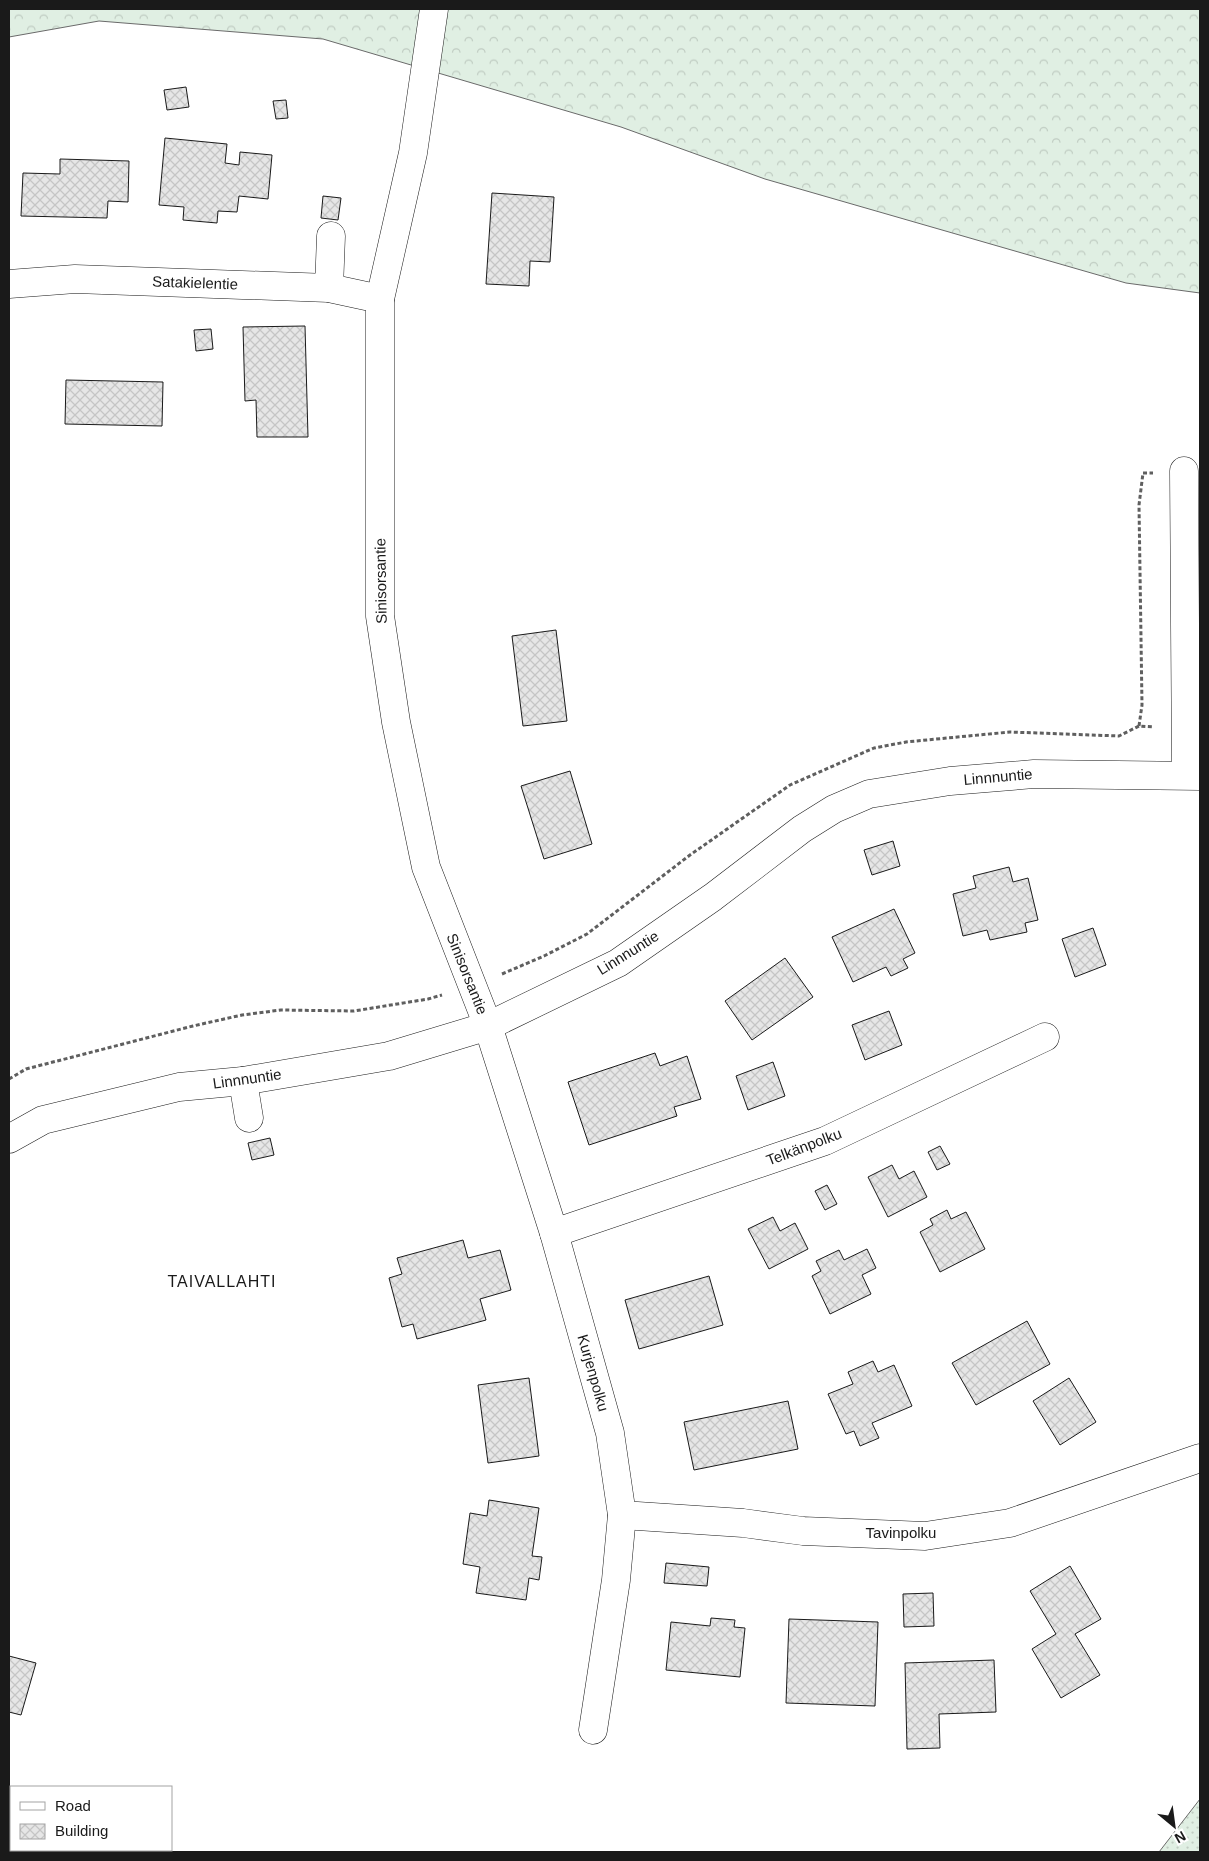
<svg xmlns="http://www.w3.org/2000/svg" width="1209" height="1861" viewBox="0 0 1209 1861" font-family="Helvetica,sans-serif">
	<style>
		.grass { fill: url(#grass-dots); stroke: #6a6a6a }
		.forest { fill: url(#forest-crowns); stroke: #6a6a6a }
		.building { fill: url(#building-cross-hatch); stroke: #1a1a1a }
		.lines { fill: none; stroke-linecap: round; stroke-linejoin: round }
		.minor-casing { stroke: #1a1a1a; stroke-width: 29 }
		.path { stroke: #5f5f5f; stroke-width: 3; stroke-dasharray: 4 2.5; stroke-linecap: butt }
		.minor { stroke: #fff; stroke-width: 28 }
		.labels { text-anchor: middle; stroke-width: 4; stroke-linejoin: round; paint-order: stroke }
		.street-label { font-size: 15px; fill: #1a1a1a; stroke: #fff }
		.neighbourhood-label { font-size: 16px; letter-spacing: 1px; fill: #1a1a1a; stroke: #fff }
	</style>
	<defs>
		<pattern id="grass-dots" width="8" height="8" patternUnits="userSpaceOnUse" patternTransform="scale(1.25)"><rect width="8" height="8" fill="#e0efe3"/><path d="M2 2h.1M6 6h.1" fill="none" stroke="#c0ccc2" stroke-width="1.8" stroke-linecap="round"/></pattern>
		<pattern id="forest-crowns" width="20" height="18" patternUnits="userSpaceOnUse" patternTransform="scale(1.25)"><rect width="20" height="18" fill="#e0efe3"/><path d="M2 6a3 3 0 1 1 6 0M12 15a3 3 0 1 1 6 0" fill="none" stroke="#c0ccc2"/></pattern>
		<pattern id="building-cross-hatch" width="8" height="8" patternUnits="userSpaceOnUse" patternTransform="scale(1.25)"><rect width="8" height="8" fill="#e6e6e6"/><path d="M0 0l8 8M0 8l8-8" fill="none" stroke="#c5c5c5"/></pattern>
	</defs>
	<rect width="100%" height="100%" fill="#fff"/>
	<!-- grass -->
	<path class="grass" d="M1200,1799v53h-41z"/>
	<!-- forest -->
	<path class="forest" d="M9,9h1191v284l-74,-10 -361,-104 -144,-52 -298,-88 -224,-18 -90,16z"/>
	<!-- building -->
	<g class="building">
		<path d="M186,87l3,20 -22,3 -3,-20z"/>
		<path d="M286,100l2,18 -12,1 -3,-18z"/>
		<path d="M165,138l62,6 -2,19 14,2 1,-13 32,3 -4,44 -29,-3 -2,16 -19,-1 -1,12 -34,-3 1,-13 -25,-2z"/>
		<path d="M60,159l69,2 -1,41 -20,-1 -1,17 -86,-2 2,-43 37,1z"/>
		<path d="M492,193l62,4 -4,65 -20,-1 -1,25 -43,-2z"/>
		<path d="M323,196l18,2 -3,22 -17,-2z"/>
		<path d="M305,326l3,111h-51l-1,-37 -11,1 -2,-74z"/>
		<path d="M211,329l2,20 -17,2 -2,-21z"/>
		<path d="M66,380l97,2 -1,44 -97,-2z"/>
		<path d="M556,630l11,91 -44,5 -11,-90z"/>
		<path d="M570,771l22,73 -48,15 -23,-73z"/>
		<path d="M893,841l7,25 -28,9 -8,-25z"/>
		<path d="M1009,867l4,15 15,-4 10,42 -13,3 2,9 -37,8 -3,-10 -24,6 -10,-42 23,-6 -3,-12z"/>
		<path d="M894,909l21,44 -12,6 5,9 -17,8 -5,-9 -33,15 -21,-45z"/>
		<path d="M1093,928l13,37 -31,12 -13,-38z"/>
		<path d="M785,958l28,39 -61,43 -27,-39z"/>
		<path d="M889,1011l13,34 -37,15 -13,-35z"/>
		<path d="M655,1053l5,13 27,-10 14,43 -27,8 3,9 -88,29 -21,-63z"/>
		<path d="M773,1062l12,34 -37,14 -12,-34z"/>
		<path d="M270,1138l4,17 -22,5 -4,-17z"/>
		<path d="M940,1146l10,18 -13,6 -9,-18z"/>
		<path d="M892,1165l7,14 15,-8 13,26 -39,20 -20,-40z"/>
		<path d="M827,1185l10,19 -12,6 -10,-19z"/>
		<path d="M947,1210l4,9 15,-7 19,37 -45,23 -20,-40 13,-7 -3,-6z"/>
		<path d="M773,1217l7,14 15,-8 13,26 -39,20 -21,-40z"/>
		<path d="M463,1240l5,18 32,-8 11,40 -31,9 6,21 -69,19 -4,-15 -11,3 -13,-49 13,-4 -5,-16z"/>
		<path d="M867,1249l9,19 -14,7 9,19 -41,20 -18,-38 9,-5 -5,-10 23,-11 5,10z"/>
		<path d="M709,1276l14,49 -84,24 -14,-49z"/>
		<path d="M1027,1321l23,43 -74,41 -24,-42z"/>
		<path d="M873,1361l5,11 16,-7 18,41 -40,17 7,15 -19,8 -6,-15 -8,3 -18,-40 25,-10 -5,-12z"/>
		<path d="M529,1378l10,78 -51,7 -10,-78z"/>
		<path d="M1069,1378l27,44 -36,23 -27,-44z"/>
		<path d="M788,1401l10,48 -104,21 -10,-48z"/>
		<path d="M489,1500l50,8 -7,48 10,1 -3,23 -10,-2 -3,22 -50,-7 4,-26 -17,-3 7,-51 17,3z"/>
		<path d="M666,1563l43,4 -2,19 -43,-3z"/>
		<path d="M1070,1566l31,53 -26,15 25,41 -39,23 -29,-49 24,-15 -26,-43z"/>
		<path d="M933,1593l1,33 -30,1 -1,-33z"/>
		<path d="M711,1618l24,2 -1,7 11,1 -5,49 -74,-7 5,-48 39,4z"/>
		<path d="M789,1619l89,3 -3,84 -89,-3z"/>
		<path d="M9,1656l27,7 -15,52 -12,-3z"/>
		<path d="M994,1660l2,52 -57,2 1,34 -33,1 -2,-86z"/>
	</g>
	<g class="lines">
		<!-- minor casing -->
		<g class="minor-casing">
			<g id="minor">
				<path d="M434,9l-21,144 -33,146v317l16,106 30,145 62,159 66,207 56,200 12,82 -6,65 -23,150"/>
				<path d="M9,284l66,-5 254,9 51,11"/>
				<path d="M329,288l2,-52"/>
				<path d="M1184,471l2,304"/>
				<path d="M243,1081l6,37"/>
				<path d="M9,1139l34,-19 136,-33 64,-6 146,-25 99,-30 130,-63 95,-66 89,-68 32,-20 35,-15 81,-13 84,-7 166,2"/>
				<path d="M554,1233l271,-92 220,-104"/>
				<path d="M622,1515l121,8 60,8 122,5 85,-13 190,-65"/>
			</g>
		</g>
		<!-- path -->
		<g class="path">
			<path d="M1139,726l3,-21 -3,-200 4,-32h10"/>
			<path d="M502,974l42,-18 43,-22 103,-79 100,-70 84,-37 32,-6 104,-10 109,4 20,-10 15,1"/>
			<path d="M9,1079l17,-10 167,-43 49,-11 39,-5 73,1 74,-12 14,-4"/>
		</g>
		<!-- minor -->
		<use href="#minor" class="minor"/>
	</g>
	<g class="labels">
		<!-- street labels -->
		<g class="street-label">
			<text transform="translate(195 283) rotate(2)" y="5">Satakielentie</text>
			<text transform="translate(381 581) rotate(-91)" y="5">Sinisorsantie</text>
			<text transform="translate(998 777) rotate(-5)" y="5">Linnnuntie</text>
			<text transform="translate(628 953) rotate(-32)" y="5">Linnnuntie</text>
			<text transform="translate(467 974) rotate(68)" y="5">Sinisorsantie</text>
			<text transform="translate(247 1079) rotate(-8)" y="5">Linnnuntie</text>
			<text transform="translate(804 1147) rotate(-21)" y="5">Telkänpolku</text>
			<text transform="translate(593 1373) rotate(74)" y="5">Kurjenpolku</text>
			<text x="901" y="1538">Tavinpolku</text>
		</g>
		<!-- neighbourhood labels -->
		<g class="neighbourhood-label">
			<text x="222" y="1287">TAIVALLAHTI</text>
		</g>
	</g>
	<!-- border -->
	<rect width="1209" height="1861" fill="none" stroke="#1a1a1a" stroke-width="20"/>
	<!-- legend -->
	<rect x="10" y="1786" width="162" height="65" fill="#ffffff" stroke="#a3a3a3"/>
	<rect x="20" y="1802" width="25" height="8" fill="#ffffff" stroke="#a3a3a3"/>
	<text x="55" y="1811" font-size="15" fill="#1a1a1a">Road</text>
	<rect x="20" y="1824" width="25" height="15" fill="url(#building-cross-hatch)" stroke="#a3a3a3"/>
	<text x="55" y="1836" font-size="15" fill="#1a1a1a">Building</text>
	<!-- north arrow -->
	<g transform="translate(1174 1826) rotate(151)" stroke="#ffffff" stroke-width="4" paint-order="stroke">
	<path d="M0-4L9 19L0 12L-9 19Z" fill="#1a1a1a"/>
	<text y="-8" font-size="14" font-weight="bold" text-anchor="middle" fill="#1a1a1a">N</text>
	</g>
</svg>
